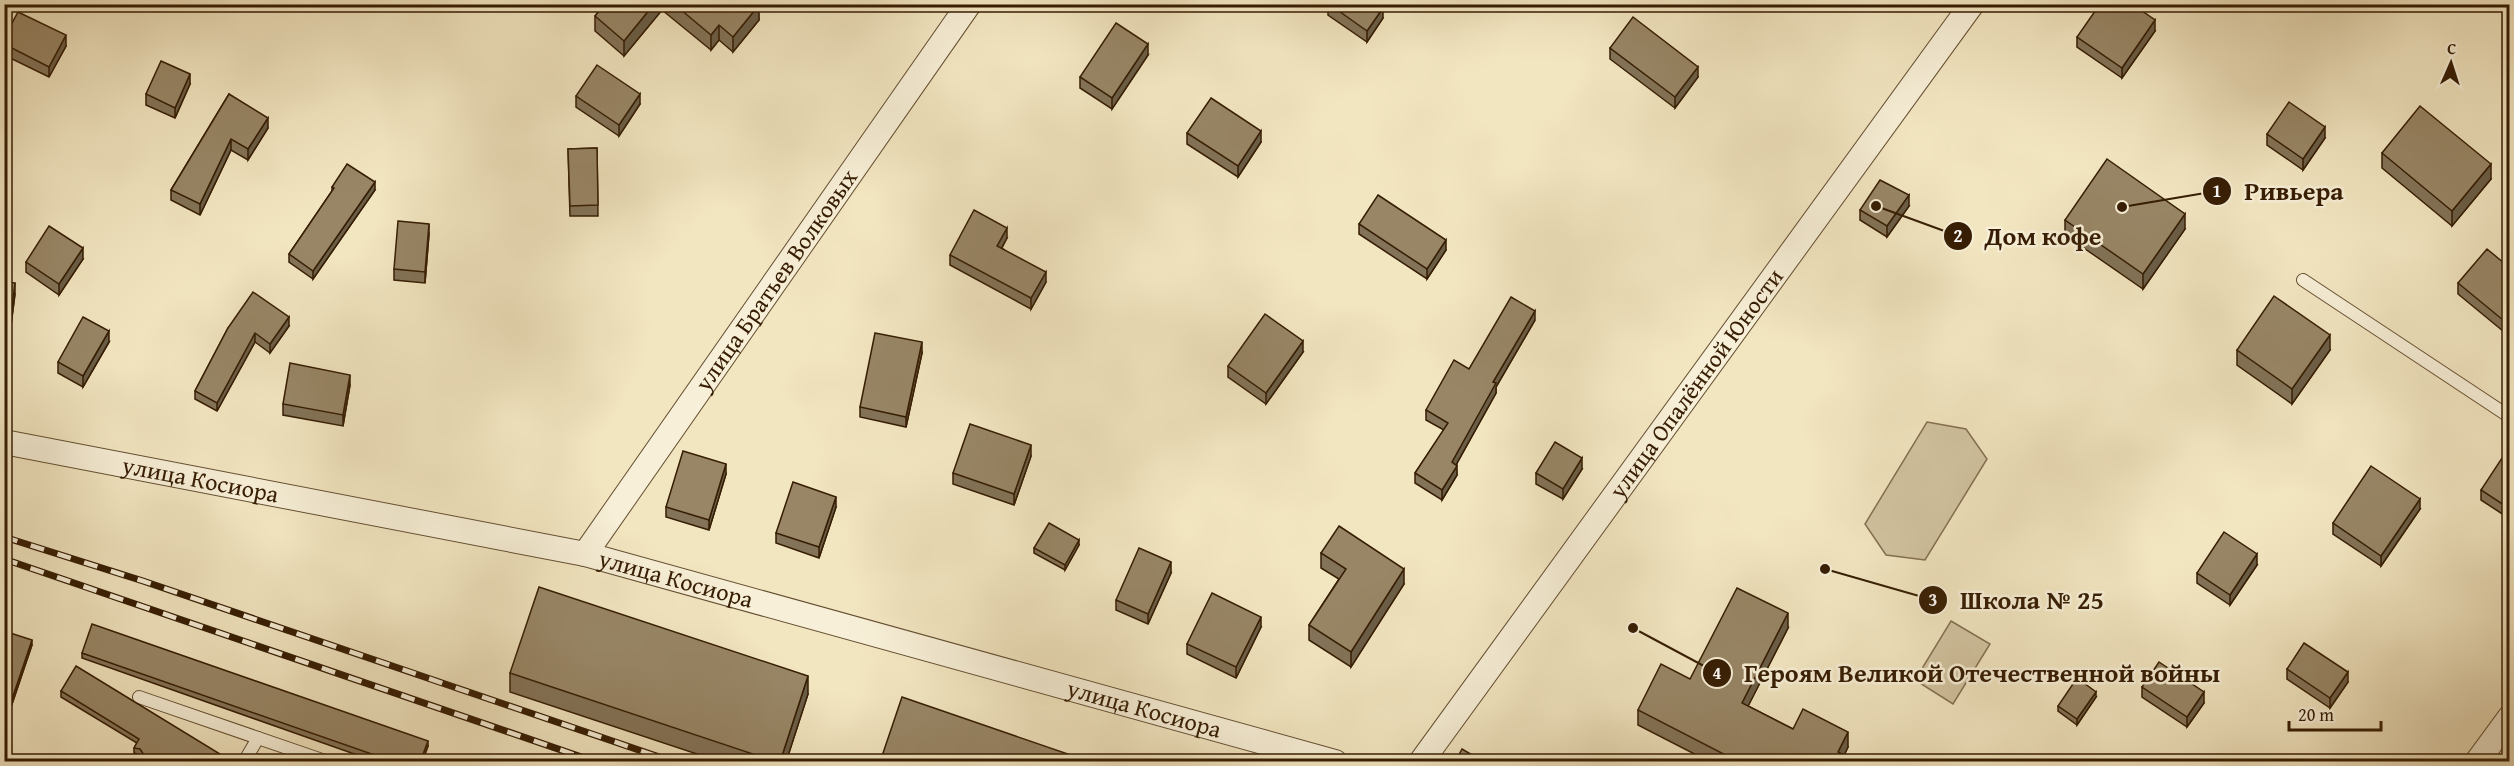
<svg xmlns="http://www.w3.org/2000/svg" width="2514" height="766" viewBox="0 0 2514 766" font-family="'Gentium Book Plus',serif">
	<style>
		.green { fill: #d2c4a1; stroke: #847052; stroke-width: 1.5 }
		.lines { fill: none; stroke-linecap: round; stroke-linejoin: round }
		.lane-casing { stroke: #654f32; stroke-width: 14 }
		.street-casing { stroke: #654f32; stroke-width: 26 }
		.lane { stroke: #f7efd7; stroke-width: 12 }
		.street { stroke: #f7efd7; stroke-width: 24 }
		.rail-casing { stroke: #361d03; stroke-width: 7 }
		.rail { stroke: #f7efd7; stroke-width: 4.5; stroke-dasharray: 14; stroke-linecap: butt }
		.wall { fill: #837358; stroke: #361d03; stroke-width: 1.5 }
		.shaded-wall { fill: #6a5e47; stroke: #361d03; stroke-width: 1.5 }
		.building { fill: #988666; stroke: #361d03; stroke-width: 1.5 }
		.labels { text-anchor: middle; stroke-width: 5; stroke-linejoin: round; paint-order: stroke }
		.street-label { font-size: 24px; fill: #361d03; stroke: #f7efd7 }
		.leader { fill: none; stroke: #361d03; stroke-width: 2 }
		.callout-dot { fill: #361d03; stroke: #f7efd7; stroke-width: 2 }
		.mark-label { font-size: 18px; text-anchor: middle; font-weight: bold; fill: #fff }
		.callout-label { font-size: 26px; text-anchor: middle; font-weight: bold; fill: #361d03; stroke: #f7efd7; stroke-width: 5; stroke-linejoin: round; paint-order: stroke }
	</style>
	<rect width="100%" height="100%" fill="#f2e6c1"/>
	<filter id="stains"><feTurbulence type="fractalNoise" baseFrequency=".00333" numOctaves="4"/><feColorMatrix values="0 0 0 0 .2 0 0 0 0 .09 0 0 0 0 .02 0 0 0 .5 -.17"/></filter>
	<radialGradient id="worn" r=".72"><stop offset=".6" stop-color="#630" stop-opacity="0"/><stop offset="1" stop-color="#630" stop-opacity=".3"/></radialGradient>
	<!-- green -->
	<g class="green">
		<path d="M1927,422l39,7 21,30 -62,101 -39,-5 -21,-31z"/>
		<path d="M1951,621l39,23 -37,60 -38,-24z"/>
	</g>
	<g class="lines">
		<!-- lane casing -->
		<g class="lane-casing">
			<g id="lane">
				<path d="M2303,280l207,137"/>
				<path d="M139,697l189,65"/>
				<path d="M135,761l1,1"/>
				<path d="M244,762l14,-24"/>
			</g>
		</g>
		<!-- street casing -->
		<g class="street-casing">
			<g id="street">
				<path id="s1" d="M4,442l581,112 750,208"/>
				<path id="s2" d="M585,554l384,-550"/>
				<path id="s3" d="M1421,762l551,-758"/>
				<path d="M2477,762l33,-45"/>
			</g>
		</g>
		<!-- lane -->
		<use href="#lane" class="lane"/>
		<!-- street -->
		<use href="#street" class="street"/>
		<!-- rail casing -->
		<g class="rail-casing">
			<g id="rail">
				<path d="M4,537l139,44 531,181"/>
				<path d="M4,559l592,203"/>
			</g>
		</g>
		<!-- rail -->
		<use href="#rail" class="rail"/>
	</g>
	<!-- wall -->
	<g class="wall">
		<path d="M605,4h153l1,16 -26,32 -14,-12 -8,10 -49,-40 -38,46 -29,-25v-15z"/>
		<path d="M1328,4l55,14 -16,24 -39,-27z"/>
		<path d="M2155,31l-33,47 -45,-31v-10z"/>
		<path d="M4,38l62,8 -17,31 -45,-22z"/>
		<path d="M1610,48l88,29 -23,31 -65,-49z"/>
		<path d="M1148,55l-36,54 -32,-21v-11z"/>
		<path d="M190,84l-15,34 -29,-13v-11z"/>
		<path d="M229,94l39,34 -20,32 -17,-10 -31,65 -29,-15v-10z"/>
		<path d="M576,96l64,8 -21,32 -43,-29z"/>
		<path d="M1187,133l74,9 -23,35 -51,-33z"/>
		<path d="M2267,134l58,4 -22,32 -36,-25z"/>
		<path d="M597,148l1,68h-28l-2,-67z"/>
		<path d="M2382,153l109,26 -39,47 -70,-58z"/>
		<path d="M332,187l43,3 -62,89 -24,-17v-8l43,-63z"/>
		<path d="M1909,206l-22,31 -27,-17v-10z"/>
		<path d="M2065,220l120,9 -42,60 -78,-54z"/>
		<path d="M1359,224l87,26 -19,29 -68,-45z"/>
		<path d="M429,234l-4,49 -31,-3v-11z"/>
		<path d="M1007,238l-5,10 44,34 -15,27 -81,-44v-10z"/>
		<path d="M83,259l-24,36 -33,-23v-10z"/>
		<path d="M2510,268v55l-7,8 -45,-37v-11z"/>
		<path d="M4,282l11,12 -5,39 -6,-1z"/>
		<path d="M1535,320l-39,67v6l-40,72 1,10 -15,25 -27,-17v-10l29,-43 -18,-10v-10l43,-41z"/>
		<path d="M289,326l-19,27 -15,-11 -38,69 -22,-12v-8l33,-63z"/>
		<path d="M109,342l-26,45 -25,-14v-11z"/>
		<path d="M2237,350h93l-38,54 -55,-39z"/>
		<path d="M1303,352l-37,52 -38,-27v-11z"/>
		<path d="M922,353l-16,74 -46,-10v-10z"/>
		<path d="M350,385l-7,41 -60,-11v-11z"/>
		<path d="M1031,456l-17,49 -61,-21v-11z"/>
		<path d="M2510,459v60l-29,-19v-10z"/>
		<path d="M1582,469l-19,30 -27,-15v-11z"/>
		<path d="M726,474l-17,56 -43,-13v-10z"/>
		<path d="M836,507l-17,51 -43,-15v-10z"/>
		<path d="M2420,509l-39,57 -48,-32v-11z"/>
		<path d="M1079,545l-14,25 -31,-17v-5z"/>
		<path d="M1321,553l83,31 -53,83 -42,-27v-15l30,-46 -18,-11z"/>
		<path d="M2257,565l-27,40 -33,-22v-10z"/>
		<path d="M1171,573l-23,51 -32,-14v-10z"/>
		<path d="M1261,627l-25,51 -49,-24v-10z"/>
		<path d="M1788,628l-40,78 45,23 55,18 -4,8 13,7h-147l-72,-37v-15l52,-31z"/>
		<path d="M4,631l28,14 -23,68 -5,-1z"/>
		<path d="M82,653l346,93 -6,16h-45l-295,-104z"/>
		<path d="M2287,669l61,13 -18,26 -43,-29z"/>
		<path d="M510,673l298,21 -22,68h-65l-211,-70z"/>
		<path d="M2142,687l62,16 -17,24 -45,-30z"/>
		<path d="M61,691l172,71 -90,-3 -3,-4 -6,-2v-5l3,-5 -76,-46z"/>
		<path d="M2096,697l-19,28 -19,-14v-5z"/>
	</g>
	<!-- shaded-wall -->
	<g class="shaded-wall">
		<path d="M654,4h8v6l-38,46v-15z"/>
		<path d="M759,5v15l-26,32v-15z"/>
		<path d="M1383,8v10l-16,24v-11z"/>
		<path d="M2155,20v11l-33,47v-10z"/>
		<path d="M719,25v15l-8,10v-15z"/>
		<path d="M66,35v11l-17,31v-10z"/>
		<path d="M1148,44v11l-36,54v-11z"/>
		<path d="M1698,67v10l-23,31v-11z"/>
		<path d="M190,74v10l-15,34v-10z"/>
		<path d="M640,94v10l-21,32v-11z"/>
		<path d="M268,118v10l-20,32v-11z"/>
		<path d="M2325,127v11l-22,32v-11z"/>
		<path d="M1261,131v11l-23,35v-11z"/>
		<path d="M231,139v11l-31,65v-11z"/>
		<path d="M2491,164v15l-39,47v-15z"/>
		<path d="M375,182v8l-62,89v-8z"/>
		<path d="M1909,195v11l-22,31v-11z"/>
		<path d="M2185,214v15l-42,60v-15z"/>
		<path d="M429,224v10l-4,49v-11z"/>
		<path d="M1007,228v10l-10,18v-10z"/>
		<path d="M1446,240v10l-19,29v-10z"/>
		<path d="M83,248v11l-24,36v-11z"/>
		<path d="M1046,272v10l-15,27v-11z"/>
		<path d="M15,283v11l-5,39v-11z"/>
		<path d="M1535,311v9l-39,67v6l-44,79v-10l41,-80z"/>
		<path d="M2510,312v11l-7,8v-11z"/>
		<path d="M289,317v9l-19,27v-9z"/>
		<path d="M109,331v11l-26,45v-11z"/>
		<path d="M255,333v9l-38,69v-8z"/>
		<path d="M2330,335v15l-38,54v-15z"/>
		<path d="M1303,341v11l-37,52v-11z"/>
		<path d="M922,342v11l-16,74v-10z"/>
		<path d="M350,375v10l-7,41v-11z"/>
		<path d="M1031,445v11l-17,49v-11z"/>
		<path d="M1582,458v11l-19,30v-10z"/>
		<path d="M726,464v10l-17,56v-10z"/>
		<path d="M1457,466v9l-15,25v-10z"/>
		<path d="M836,497v10l-17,51v-11z"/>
		<path d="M2420,499v10l-39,57v-10z"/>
		<path d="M1079,540v5l-14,25v-5z"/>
		<path d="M2257,554v11l-27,40v-10z"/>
		<path d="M1171,562v11l-23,51v-10z"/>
		<path d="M1404,569v15l-53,83v-15z"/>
		<path d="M1788,613v15l-46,90v-15z"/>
		<path d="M1261,617v10l-25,51v-11z"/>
		<path d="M32,640v5l-23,68v-5z"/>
		<path d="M2348,672v10l-18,26v-10z"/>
		<path d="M808,676v18l-22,68h-6z"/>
		<path d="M2096,692v5l-19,28v-6z"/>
		<path d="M2204,692v11l-17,24v-10z"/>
		<path d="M1848,732v15l-7,15 -3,-10z"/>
		<path d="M428,741v5l-6,16h-2z"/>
	</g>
	<!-- building -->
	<g class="building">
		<path d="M605,4h49l-30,37 -29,-25z"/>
		<path d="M674,4h84l1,1 -26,32 -14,-12 -8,10z"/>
		<path d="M1329,4h50l4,4 -16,23z"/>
		<path d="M2100,4h32l23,16 -33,48 -45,-31z"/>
		<path d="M18,12l48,23 -17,32 -45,-23v-6z"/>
		<path d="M1633,17l65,50 -23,30 -65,-49z"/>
		<path d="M1116,23l32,21 -36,54 -32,-21z"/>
		<path d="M161,61l29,13 -15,34 -29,-14z"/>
		<path d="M597,65l43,29 -21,31 -43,-29z"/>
		<path d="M229,94l39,24 -20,31 -17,-10 -31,65 -29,-14z"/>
		<path d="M1211,98l50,33 -23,35 -51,-33z"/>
		<path d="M2289,102l36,25 -22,32 -36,-25z"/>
		<path d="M2420,106l71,58 -39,47 -70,-58z"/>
		<path d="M597,148l1,57 -28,1 -2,-57z"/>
		<path d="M2107,159l78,55 -42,60 -78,-54z"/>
		<path d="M347,164l28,18 -62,89 -24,-17 45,-66 -2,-1z"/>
		<path d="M1880,180l29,15 -22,31 -27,-16z"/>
		<path d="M1378,195l68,45 -19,29 -68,-45z"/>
		<path d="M974,210l33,18 -10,18 49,26 -15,26 -81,-43z"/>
		<path d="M398,221l31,3 -4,48 -31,-3z"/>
		<path d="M49,226l34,22 -24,36 -33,-22z"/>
		<path d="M2487,249l23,19v44l-7,8 -45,-37z"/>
		<path d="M4,282l11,1 -5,39h-6z"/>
		<path d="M253,292l36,25 -19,27 -15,-11 -38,70 -22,-12 33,-63z"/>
		<path d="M2274,296l56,39 -38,54 -55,-39z"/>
		<path d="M1511,297l24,14 -42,71 3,1 -44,79 5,4 -15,24 -27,-17 33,-50 -22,-13 28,-50 15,9z"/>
		<path d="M1265,314l38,27 -37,52 -38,-27z"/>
		<path d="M83,317l26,14 -26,45 -25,-14z"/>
		<path d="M875,333l47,9 -16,75 -46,-10z"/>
		<path d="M290,363l60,12 -7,40 -60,-11z"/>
		<path d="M970,424l61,21 -17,49 -61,-21z"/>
		<path d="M1555,442l27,16 -19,31 -27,-16z"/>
		<path d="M683,451l43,13 -17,56 -43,-13z"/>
		<path d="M2504,455l6,4v50l-29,-19z"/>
		<path d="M2371,466l49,33 -39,57 -48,-33z"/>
		<path d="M793,482l43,15 -17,50 -43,-14z"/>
		<path d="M1049,523l30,17 -14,25 -31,-17z"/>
		<path d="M1339,526l65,43 -53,83 -42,-27 37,-56 -25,-16z"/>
		<path d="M2224,532l33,22 -27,41 -33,-22z"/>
		<path d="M1139,548l32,14 -23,52 -32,-14z"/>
		<path d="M539,587l269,89 -28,86h-3l-267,-89z"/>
		<path d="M1737,588l51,25 -46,90 51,26 10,-20 45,23 -10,20 19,10h-118l-101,-52 23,-46 29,15z"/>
		<path d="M1212,593l49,24 -25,50 -49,-23z"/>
		<path d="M92,624l336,117 -8,21h-35l1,-3 -304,-106z"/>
		<path d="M4,631l28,9 -23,68 -5,-2z"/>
		<path d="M2304,643l44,29 -18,26 -43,-29z"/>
		<path d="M2159,662l45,30 -17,25 -45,-30z"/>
		<path d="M76,666l157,96h-91l2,-7 -4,-6 -6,-1 5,-9 -78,-48z"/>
		<path d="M2077,678l19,14 -19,27 -19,-13z"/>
		<path d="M902,697l189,65h-211z"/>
		<path d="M1462,749l22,13h-29z"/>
		<path d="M259,754l12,8h-16z"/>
	</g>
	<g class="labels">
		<!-- street labels -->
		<g class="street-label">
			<text dy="8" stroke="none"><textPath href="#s2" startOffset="334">улица Братьев Волковых</textPath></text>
			<text dy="8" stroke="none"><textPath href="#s3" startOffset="468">улица Опалённой Юности</textPath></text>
			<text dy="8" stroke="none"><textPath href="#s1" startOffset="200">улица Косиора</textPath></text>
			<text dy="8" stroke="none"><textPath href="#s1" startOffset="686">улица Косиора</textPath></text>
			<text dy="8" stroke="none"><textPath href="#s1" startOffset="1172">улица Косиора</textPath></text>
		</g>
	</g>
	<!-- callouts -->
	<path class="leader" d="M2122 207L2217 191M1876 206L1958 236M1825 569L1933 600M1633 628L1717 673"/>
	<g class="callout-dot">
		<circle cx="2122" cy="207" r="6"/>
		<circle cx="1876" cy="206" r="6"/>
		<circle cx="1825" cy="569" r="6"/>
		<circle cx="1633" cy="628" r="6"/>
		<circle cx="2217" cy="191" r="15"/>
		<circle cx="1958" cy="236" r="15"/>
		<circle cx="1933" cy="600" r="15"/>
		<circle cx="1717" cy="673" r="15"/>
	</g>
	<g class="mark-label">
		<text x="2217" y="197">1</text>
		<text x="1958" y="242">2</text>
		<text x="1933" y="606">3</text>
		<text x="1717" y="679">4</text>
	</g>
	<g class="callout-label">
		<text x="2294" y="200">Ривьера</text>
		<text x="2043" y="245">Дом кофе</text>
		<text x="2032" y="609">Школа № 25</text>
		<text x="1982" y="682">Героям Великой Отечественной войны</text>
	</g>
	<!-- margin -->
	<rect width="2514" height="766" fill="none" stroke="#f2e6c1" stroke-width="24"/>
	<rect x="6" y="6" width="2502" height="754" fill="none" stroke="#361d03" stroke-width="3"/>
	<rect x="12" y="12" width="2490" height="742" fill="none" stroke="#361d03" stroke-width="1.5"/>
	<!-- north arrow -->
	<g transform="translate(2451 63) rotate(3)" stroke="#f7efd7" stroke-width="4.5" paint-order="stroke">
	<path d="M0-4.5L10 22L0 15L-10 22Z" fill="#361d03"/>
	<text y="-9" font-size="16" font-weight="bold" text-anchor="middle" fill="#361d03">С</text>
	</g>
	<!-- scale -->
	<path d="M2289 721v9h92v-9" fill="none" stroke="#361d03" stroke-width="3"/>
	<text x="2298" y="721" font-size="18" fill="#361d03" stroke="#f7efd7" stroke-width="4.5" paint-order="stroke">20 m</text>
	<rect width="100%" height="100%" filter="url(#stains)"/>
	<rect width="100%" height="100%" fill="url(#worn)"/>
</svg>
